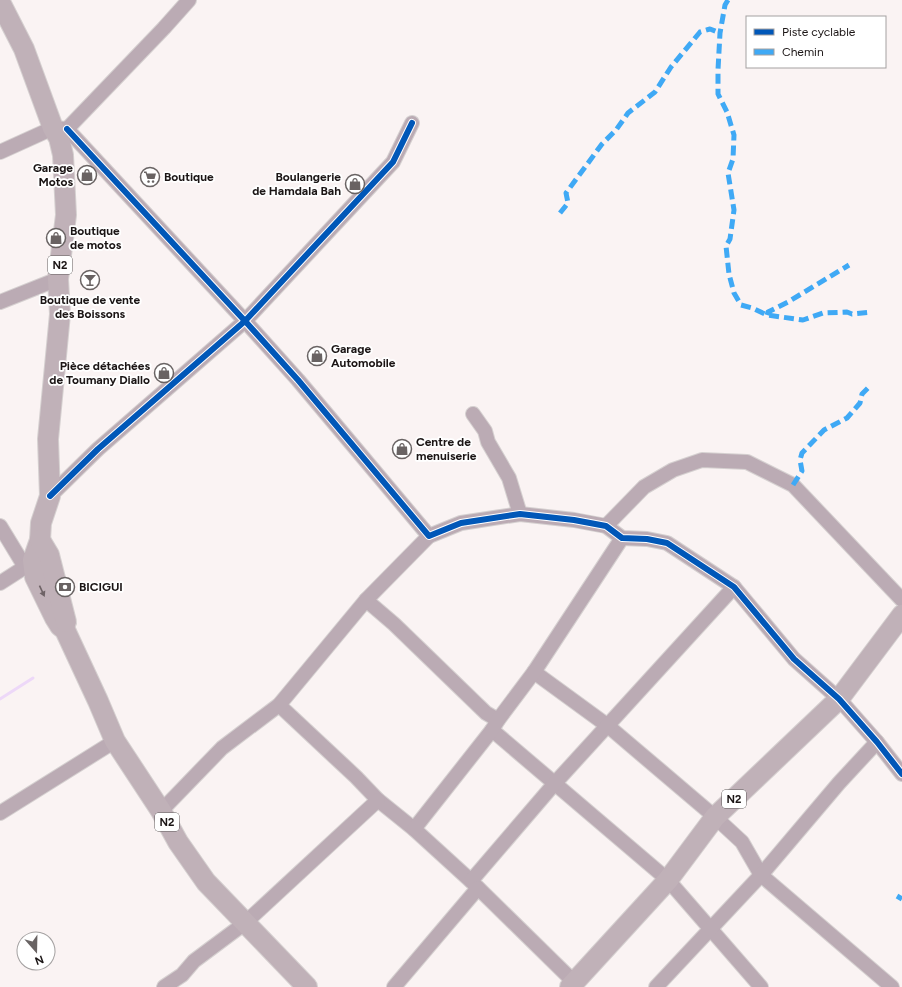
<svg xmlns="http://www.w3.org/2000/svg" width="902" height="987" viewBox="0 0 902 987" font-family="Figtree,sans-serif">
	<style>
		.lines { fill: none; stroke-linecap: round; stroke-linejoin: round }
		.stream { stroke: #edd8f8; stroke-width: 3 }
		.minor-casing { stroke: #d5d0d0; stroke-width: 16 }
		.highway-casing { stroke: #d5d0d0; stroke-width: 22 }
		.minor { stroke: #bbabb4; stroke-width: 14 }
		.highway { stroke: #c0b1b8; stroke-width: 20 }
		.quiet { stroke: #3fa9f5; stroke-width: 5; stroke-dasharray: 10 5; stroke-linecap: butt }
		.cycleway-casing { stroke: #fff; stroke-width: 8 }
		.cycleway { stroke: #0057b8; stroke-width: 6 }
		.oneway { fill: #6e6366 }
		.labels { text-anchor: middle; stroke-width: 3.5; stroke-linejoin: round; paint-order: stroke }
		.shield { fill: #fff; stroke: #5f5b5b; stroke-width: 1 }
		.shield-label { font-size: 11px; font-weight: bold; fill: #1b1515 }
		.poi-label { font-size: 12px; font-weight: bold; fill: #1b1515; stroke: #fff; text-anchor: start }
	</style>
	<rect width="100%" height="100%" fill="#faf3f3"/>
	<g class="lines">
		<!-- stream -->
		<path class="stream" d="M0,699l33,-21"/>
		<!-- minor casing -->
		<g class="minor-casing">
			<g id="minor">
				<path d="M67,129l178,192 53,59 131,156 32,-13 59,-9 54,6 32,6 16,12 25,1 20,4 67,44 60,72 45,40 38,43 25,32"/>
				<path d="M0,152l53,-24 14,1 97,-101 25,-28"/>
				<path d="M0,302l58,-23"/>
				<path d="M473,414l12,17 3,11 21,36 11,36"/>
				<path d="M50,496l48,-47 147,-128 148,-159 19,-39"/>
				<path d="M0,526l25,41"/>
				<path d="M606,526l38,-39 29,-17 29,-10 45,2 46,23 109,115"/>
				<path d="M0,583l25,-16 8,-7 7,-2"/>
				<path d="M366,600l28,24 92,89 12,7"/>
				<path d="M534,672l74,54 107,91 27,25 19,33 131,112"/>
				<path d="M279,705l77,72 22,23 36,29 57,52 103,101"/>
				<path d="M492,730l176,150 93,107"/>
				<path d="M161,811l61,-63 57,-43 87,-105 63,-64"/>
				<path d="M0,813l115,-72"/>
				<path d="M414,829l78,-99 6,-10 36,-48 88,-134"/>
				<path d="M471,881l84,-98 179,-196"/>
				<path d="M164,987l18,-12 12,-14 51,-38 133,-123"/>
				<path d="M394,987l84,-99"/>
				<path d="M656,987l105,-112 78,-92 38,-41"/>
			</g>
		</g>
		<!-- highway casing -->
		<g class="highway-casing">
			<g id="highway">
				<path d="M0,2l24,47 29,79 6,10 4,17 3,60 -8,64 2,35 -12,125 2,57 -9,27 -1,17 -7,20 2,17 20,41 5,8 5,4 33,71 17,40 46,70 17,31 28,40 101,105"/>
				<path d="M40,540l9,15 17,67"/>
				<path d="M570,987l98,-107 47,-63 124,-118 63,-84"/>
			</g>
		</g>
		<!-- minor -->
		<use href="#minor" class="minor"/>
		<!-- highway -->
		<use href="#highway" class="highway"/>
		<!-- quiet -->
		<g class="quiet">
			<path d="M728,0l-3,5 -5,28 -2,37v24l9,18 7,23 -1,24 -5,14 6,37 -4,29 -4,7 3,28 5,19 7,12 11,3 15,7 36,5 20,-7 24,-1 5,2 19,-2"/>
			<path d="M560,213l8,-10 -2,-10 36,-49 14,-14 12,-17 27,-21 16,-25 29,-35 10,-3 10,4"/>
			<path d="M767,315l1,-3 20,-10 61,-37"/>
			<path d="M793,485l9,-14 -2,-11 2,-7 22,-23 23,-12 13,-15 2,-9 6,-6"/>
			<path d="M897,896l5,3"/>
		</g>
		<!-- cycleway casing -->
		<g class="cycleway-casing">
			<g id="cycleway">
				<path d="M67,129l178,192 53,59 131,156 32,-13 59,-9 54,6 32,6 16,12 25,1 20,4 67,44 60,72 45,40 38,43 25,32"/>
				<path d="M50,496l48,-47 147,-128 148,-159 19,-39"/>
			</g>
		</g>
		<!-- cycleway -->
		<use href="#cycleway" class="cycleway"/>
	</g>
	<!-- one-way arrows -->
	<defs><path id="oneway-solid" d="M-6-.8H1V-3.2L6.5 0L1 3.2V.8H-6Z"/></defs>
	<use class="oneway" href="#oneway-solid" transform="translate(42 591) rotate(65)"/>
	<!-- icons -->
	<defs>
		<g id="shop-ring" transform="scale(1)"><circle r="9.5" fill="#fff" stroke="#696363" stroke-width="1.5"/><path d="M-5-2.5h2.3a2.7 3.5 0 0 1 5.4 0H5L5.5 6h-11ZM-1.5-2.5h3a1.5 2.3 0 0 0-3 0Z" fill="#696363"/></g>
		<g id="supermarket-ring" transform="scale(1)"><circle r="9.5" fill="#fff" stroke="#696363" stroke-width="1.5"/><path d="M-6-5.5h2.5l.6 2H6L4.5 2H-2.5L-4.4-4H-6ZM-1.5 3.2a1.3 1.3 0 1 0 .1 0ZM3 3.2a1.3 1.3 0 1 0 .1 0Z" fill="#696363"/></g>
		<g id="bar-ring" transform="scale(1)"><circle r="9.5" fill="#fff" stroke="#696363" stroke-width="1.5"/><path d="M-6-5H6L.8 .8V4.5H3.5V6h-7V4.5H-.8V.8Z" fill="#696363"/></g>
		<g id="bank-ring" transform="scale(1)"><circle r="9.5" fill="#fff" stroke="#696363" stroke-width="1.5"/><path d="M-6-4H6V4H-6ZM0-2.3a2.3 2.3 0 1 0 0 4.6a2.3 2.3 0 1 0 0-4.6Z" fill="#696363"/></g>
	</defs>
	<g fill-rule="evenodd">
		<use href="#shop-ring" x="87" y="175"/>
		<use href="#supermarket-ring" x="150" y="177"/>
		<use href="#shop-ring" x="355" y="184"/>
		<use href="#shop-ring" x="56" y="238"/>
		<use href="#bar-ring" x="90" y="280"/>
		<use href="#shop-ring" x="317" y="356"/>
		<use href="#shop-ring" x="164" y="373"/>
		<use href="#shop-ring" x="402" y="449"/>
		<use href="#bank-ring" x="65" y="587"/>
	</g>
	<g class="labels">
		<!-- shield labels -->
		<g class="shield">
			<rect x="48" y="256" width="24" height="18" rx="3"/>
			<rect x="722" y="790" width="24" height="18" rx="3"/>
			<rect x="155" y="813" width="24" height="18" rx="3"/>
		</g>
		<g class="shield-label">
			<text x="60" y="269">N2</text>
			<text x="734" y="803">N2</text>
			<text x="167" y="826">N2</text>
		</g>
		<!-- poi labels -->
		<g class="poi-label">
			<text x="73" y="172" text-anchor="end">Garage<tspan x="73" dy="14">Motos</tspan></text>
			<text x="164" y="181">Boutique</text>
			<text x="341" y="181" text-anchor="end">Boulangerie<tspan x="341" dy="14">de Hamdala Bah</tspan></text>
			<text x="70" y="235">Boutique<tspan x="70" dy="14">de motos</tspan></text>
			<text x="90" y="304" text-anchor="middle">Boutique de vente<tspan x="90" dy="14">des Boissons</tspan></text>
			<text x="331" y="353">Garage<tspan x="331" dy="14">Automobile</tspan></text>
			<text x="150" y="370" text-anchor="end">Pièce détachées<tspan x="150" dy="14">de Toumany Diallo</tspan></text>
			<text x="416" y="446">Centre de<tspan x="416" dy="14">menuiserie</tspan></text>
			<text x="79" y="591">BICIGUI</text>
		</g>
	</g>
	<!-- legend -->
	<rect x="746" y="16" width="140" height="52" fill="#ffffff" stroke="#a4a1a1"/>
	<rect x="754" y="29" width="20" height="6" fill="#0057b8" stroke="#a4a1a1"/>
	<text x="782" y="36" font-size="12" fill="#1b1515">Piste cyclable</text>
	<rect x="754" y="49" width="20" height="6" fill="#3fa9f5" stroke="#a4a1a1"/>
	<text x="782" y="56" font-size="12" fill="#1b1515">Chemin</text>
	<!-- north arrow -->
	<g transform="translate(36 951) rotate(160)"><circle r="19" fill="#ffffff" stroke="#a4a1a1"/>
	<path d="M0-3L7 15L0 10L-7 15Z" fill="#696363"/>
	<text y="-6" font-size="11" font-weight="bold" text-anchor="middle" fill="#1b1515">N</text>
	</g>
</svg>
